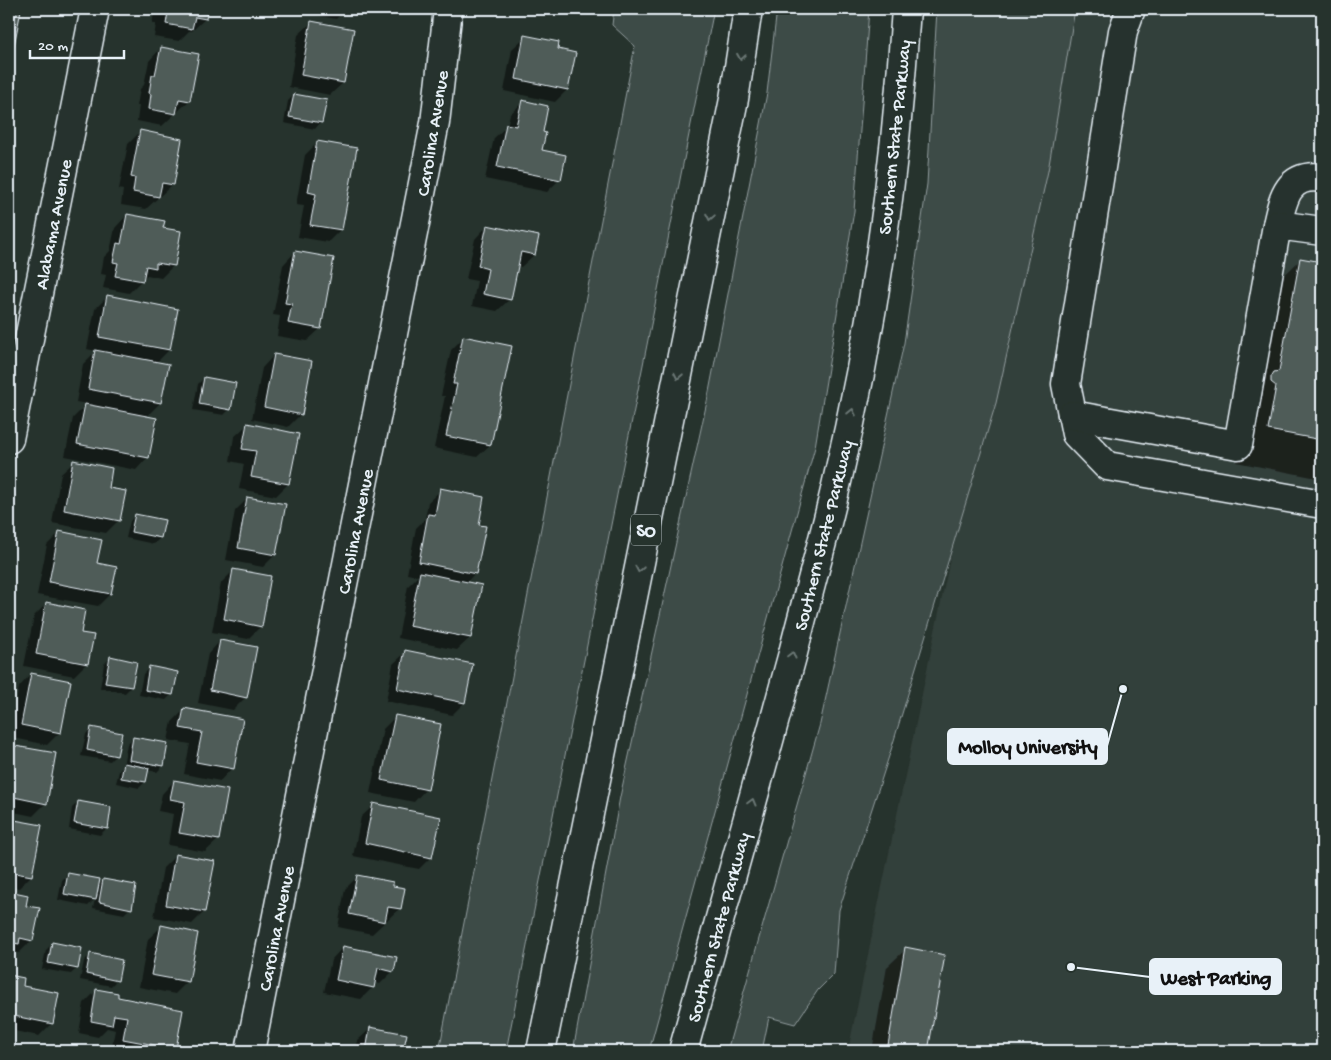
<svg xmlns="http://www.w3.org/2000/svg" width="1331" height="1060" viewBox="0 0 1331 1060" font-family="'Gochi Hand',sans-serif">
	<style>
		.built { fill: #333f3a }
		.green { fill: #3e4b47; stroke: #939ea0 }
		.shadow { fill: #0007 }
		.building { fill: #505c59; stroke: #e8f1f8 }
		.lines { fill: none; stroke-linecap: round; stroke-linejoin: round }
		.minor-casing { stroke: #e8f1f8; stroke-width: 31 }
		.highway-casing { stroke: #e8f1f8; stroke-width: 31 }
		.minor { stroke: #26332d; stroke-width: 28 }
		.highway { stroke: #26332d; stroke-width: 28 }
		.oneway { stroke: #6a7674 }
		.labels { text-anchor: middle; stroke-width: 4; stroke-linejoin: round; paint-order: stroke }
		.shield { fill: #26332d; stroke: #aeb8bb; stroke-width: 1 }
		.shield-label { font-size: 18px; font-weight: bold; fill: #e8f1f8 }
		.street-label { font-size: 19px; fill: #e8f1f8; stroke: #26332d }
		.leader { fill: none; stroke: #e8f1f8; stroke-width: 2 }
		.callout-dot { fill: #e8f1f8; stroke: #26332d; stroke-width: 2 }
		.callout { fill: #e8f1f8; stroke: #e8f1f8; stroke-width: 2 }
		.callout-label { font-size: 20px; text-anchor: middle; font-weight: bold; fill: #111 }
	</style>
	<rect width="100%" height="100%" fill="#26332d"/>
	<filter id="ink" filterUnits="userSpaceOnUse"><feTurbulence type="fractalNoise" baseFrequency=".02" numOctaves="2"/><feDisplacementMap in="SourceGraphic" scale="10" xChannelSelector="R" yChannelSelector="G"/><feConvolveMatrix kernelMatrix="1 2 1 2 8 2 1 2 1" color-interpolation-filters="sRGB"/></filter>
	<g filter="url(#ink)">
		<!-- built -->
		<path class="built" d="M1064,9h258v1042h-474z"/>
		<!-- green -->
		<g class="green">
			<path d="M614,9h100l-208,1042h-67l196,-1005 -23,-21z"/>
			<path d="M777,9h92l-15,202 -39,236 -166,604h-76l47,-254 88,-400 59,-304z"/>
			<path d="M937,9h138l-27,162 -52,232 -105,347 -52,160 -5,64 -16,16 -23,34 -26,-7 -7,34h-35l93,-327 84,-381 23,-159z"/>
		</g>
		<!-- shadow -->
		<g class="shadow">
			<path d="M9,9l10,2 -7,40 -3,3z"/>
			<path d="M155,9h52l-2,10 -13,12h-3l-10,10 -25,-4 2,-13h-4z"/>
			<path d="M287,9h59l-10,10z"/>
			<path d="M311,23l32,60 -13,12 -41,-8 9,-52z"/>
			<path d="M525,37l31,13 11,40 -12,12 -51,-11 8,-42z"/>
			<path d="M161,48l28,53 -27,25 -25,-5 2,-15h-2l3,-17 4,-4 5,-24z"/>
			<path d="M294,95l27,27 -6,7 -31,-6 4,-22z"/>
			<path d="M523,102l18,31v18l18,29 -12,12 -62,-13 9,-41 13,-12 3,-12z"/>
			<path d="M140,132l41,8 -9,45 -26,24 -25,-4 2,-15 -4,-1 9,-45z"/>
			<path d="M318,142l37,7 -15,81 -12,12 -30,-5 6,-31 -8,-1 9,-50z"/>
			<path d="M127,215l35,14 12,36 -13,13 -14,-3 -18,18 -26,-5 3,-13 -5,-1 3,-17 6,-6 5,-23z"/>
			<path d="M487,226l50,11 -3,18 -13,12 -4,-1 -7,33 -13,12 -25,-5 5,-25 -11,-2 9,-40z"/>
			<path d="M295,252l25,77 -13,12 -30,-5 3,-20 -7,-1 10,-50z"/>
			<path d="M1300,260l22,4v215l-86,-17 31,-170z"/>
			<path d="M107,297l62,53 -13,13 4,40 -14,14 2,40 -12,13 -71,-14 8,-38 14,-14 -11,-2 7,-38 13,-13 -9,-2 8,-40z"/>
			<path d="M464,337l47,10 -21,98 -13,12 -43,-9 11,-52h-4l10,-46z"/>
			<path d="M274,355l27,59 -13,13 -36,-8 10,-51z"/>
			<path d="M204,378l26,31 -6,6 -31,-5 5,-26z"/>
			<path d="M247,425l41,59 -12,12 -37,-7 5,-25 -14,-3 4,-24z"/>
			<path d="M74,462l45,58 -13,13 -54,-10 9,-49z"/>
			<path d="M441,490l36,36 -2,47 -9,10 4,55 -13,12 -59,-12 10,-52 10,-10 -11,-2 9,-46 9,-9 3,-17z"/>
			<path d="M248,498l37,7 -10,50 -12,12 -37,-7 9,-49z"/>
			<path d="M136,515l24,23 -6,6 -28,-6 4,-17z"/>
			<path d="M59,533l36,31 15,30 -12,12 -61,-11 10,-50z"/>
			<path d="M234,570l27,56 -13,13 -36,-7 9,-49z"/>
			<path d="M46,604l33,30 8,29 -13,13 -50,-10 10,-50z"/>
			<path d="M220,641l26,56 -13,13 -35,-7 10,-49z"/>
			<path d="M406,652l58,51 -12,12 -66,-14 7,-37z"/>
			<path d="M110,658l26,5 -5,24 -6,6 -25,-5 4,-24z"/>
			<path d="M149,668l23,26 -6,6 -27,-5 4,-21z"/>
			<path d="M31,674l29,58 -13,13 -38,-8 10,-50z"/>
			<path d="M185,709l47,59 -12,13 -36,-7 6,-30 -22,-4 4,-18z"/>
			<path d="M396,716l30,73 -12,13 -44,-9 13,-64z"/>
			<path d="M92,728l24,27 -6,6 -29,-5 5,-22z"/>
			<path d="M133,738l34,6 -4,22 -6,6 -10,-2 -2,12 -6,6 -23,-5 3,-12 4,-5 4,-22z"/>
			<path d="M16,747l30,56 -13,13 -24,-5v-57z"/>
			<path d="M174,781l44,59 -13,12 -37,-7 5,-31 -15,-3 4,-17z"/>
			<path d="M78,802l32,6 -4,21 -6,6 -31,-6 3,-21z"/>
			<path d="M374,805l57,52 -12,12 -66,-13 8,-39z"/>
			<path d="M9,820l32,6 -10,50 -12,12 -10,-2z"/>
			<path d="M176,855l28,57 -12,12 -38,-7 9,-49z"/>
			<path d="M68,874l29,13 6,-7 27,28 -6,6 -31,-6 2,-9 -7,7 -30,-6 4,-20z"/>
			<path d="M358,876l42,32 -28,26 -34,-7 7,-38z"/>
			<path d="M9,893l18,3 -2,11 7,33 -13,13 -9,-2 -1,2z"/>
			<path d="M161,927l27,54 -13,13 -36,-7 9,-48z"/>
			<path d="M52,944l25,24 -6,6 -29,-5 4,-19z"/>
			<path d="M343,947l50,24 -13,13 -6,-2 -1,5 -12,12 -37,-7 7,-32z"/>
			<path d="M906,949l38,7 -17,95h-55l15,-84z"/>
			<path d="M90,955l27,25 -6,6 -31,-6 4,-19z"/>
			<path d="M9,976l14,3 -1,8 30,36 -13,13 -30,-6z"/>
			<path d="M96,991l20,7 59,51 -3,2h-61l4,-21 -8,-2 -9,9 -19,-4 5,-30z"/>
			<path d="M1322,1012v35l-6,-1z"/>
			<path d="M371,1028l34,7 -3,16h-85l7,-7 32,7 2,-11z"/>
		</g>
		<!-- building -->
		<g class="building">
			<path d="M9,9l12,1 -8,41 -4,-1z"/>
			<path d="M164,9h44l-2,10 -11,-2 -3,12 -26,-5 2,-12 -4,-1z"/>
			<path d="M311,21l43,8 -10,54 -43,-8z"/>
			<path d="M524,35l35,7 -1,7 18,4 -8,37 -52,-11z"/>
			<path d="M161,47l38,7 -9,47 -11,-2 -3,15 -27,-5 2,-15 -2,-1 3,-18h3z"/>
			<path d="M294,94l33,6 -5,23 -33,-6z"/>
			<path d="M522,100l26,6 -5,26 3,1 -4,17 24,5 -5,25 -64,-13 9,-43 10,2z"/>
			<path d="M140,130l42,9 -8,46 -12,-2 -3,14 -26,-5 2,-14 -4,-1z"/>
			<path d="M317,141l40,7 -15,82 -32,-5 6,-31 -8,-2z"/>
			<path d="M127,214l38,7 -2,7 18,3 -6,35 -19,-3v5l-10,-2 -3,15 -28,-5 3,-13 -5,-1 4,-19 4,1z"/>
			<path d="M487,225l52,11 -4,19 -14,-3 -10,48 -28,-6 5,-25 -10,-3z"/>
			<path d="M295,251l39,7 -13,71 -33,-6 4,-19 -7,-1z"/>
			<path d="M1300,258l22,4v178l-54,-10 8,-44 -5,-4v-5l3,-5 5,-1z"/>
			<path d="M107,295l71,14 -8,41 -71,-13z"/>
			<path d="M463,336l49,10 -21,99 -45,-9 11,-52h-4z"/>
			<path d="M95,350l74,14 -8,39 -73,-14z"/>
			<path d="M274,354l38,7 -10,54 -38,-8z"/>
			<path d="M204,377l32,6 -5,27 -32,-6z"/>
			<path d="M85,404l72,14 -8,40 -72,-14z"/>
			<path d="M247,423l52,11 -10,50 -38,-7 5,-26 -14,-2z"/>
			<path d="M73,460l39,8 -3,20 17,3 -6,30 -56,-11z"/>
			<path d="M440,488l44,9 -5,28 7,1 -10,48 -57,-12 9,-48 7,1z"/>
			<path d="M247,497l39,7 -10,51 -38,-7z"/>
			<path d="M135,514l30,6 -4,18 -30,-6z"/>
			<path d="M59,531l43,9 -5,23 20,4 -6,27 -62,-12z"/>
			<path d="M233,569l38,7 -9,51 -38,-8z"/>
			<path d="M420,572l62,13 -11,53 -62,-12z"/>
			<path d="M46,602l39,8 -4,23 13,2 -6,29 -52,-10z"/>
			<path d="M220,640l37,7 -10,51 -37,-8z"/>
			<path d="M405,650l68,14 -8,39 -68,-14z"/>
			<path d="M110,656l27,6 -5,25 -27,-4z"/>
			<path d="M149,666l29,6 -5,23 -28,-5z"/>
			<path d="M31,673l40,8 -10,52 -40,-8z"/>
			<path d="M184,708l59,11 -9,50 -38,-7 6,-30 -22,-4z"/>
			<path d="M395,715l46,9 -13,66 -47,-10z"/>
			<path d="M91,727l31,6 -5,23 -30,-6z"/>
			<path d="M133,737l35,6 -4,23 -35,-6z"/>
			<path d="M15,746l41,7 -9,51 -38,-8v-15z"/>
			<path d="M124,763l25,5 -3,14 -25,-4z"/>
			<path d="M174,780l54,10 -9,50 -40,-7 6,-31 -15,-3z"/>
			<path d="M78,801l33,6 -3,22 -34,-6z"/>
			<path d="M373,803l68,14 -9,41 -67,-15z"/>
			<path d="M9,819l33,6 -10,51 -23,-4z"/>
			<path d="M175,854l40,7 -10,51 -39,-7z"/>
			<path d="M68,873l32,6 -4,21 -32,-6z"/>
			<path d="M357,875l36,7v4l12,2 -4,21 -13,-2 -3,15 -36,-8z"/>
			<path d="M103,879l33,6 -4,24 -33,-7z"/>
			<path d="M9,891l19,4 -2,11 14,2 -7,33 -13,-3 -1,6 -10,-2z"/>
			<path d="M161,925l37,8 -9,49 -38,-7z"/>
			<path d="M52,942l30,6 -4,21 -30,-6z"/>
			<path d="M343,946l54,11 -3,15 -16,-4 -4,20 -38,-8z"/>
			<path d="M905,947l40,8 -17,96h-41z"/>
			<path d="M90,953l32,7 -4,21 -32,-7z"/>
			<path d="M9,975l15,3 -1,8 36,7 -6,31 -44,-9z"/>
			<path d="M96,989l22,4v4l65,13 -7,39 -53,-10 4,-22 -13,-2 -2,10 -21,-4z"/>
			<path d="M370,1027l37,7 -4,17h-37z"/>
			<path d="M324,1043l21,4 18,4h-41z"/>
		</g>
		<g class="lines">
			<!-- minor casing -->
			<g class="minor-casing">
				<g id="minor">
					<path d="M1131,9l-8,22 -57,353 10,50 31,32 215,38"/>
					<path d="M1277,225c6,-27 11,-52 45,-47"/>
					<path d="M1072,415l166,30 39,-220 45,6"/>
					<path d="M9,439l86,-430"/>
					<path d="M250,1051l185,-928 13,-114"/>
				</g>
			</g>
			<!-- highway casing -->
			<g class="highway-casing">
				<g id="highway">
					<path d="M541,1051l193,-952 14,-90"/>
					<path d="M683,1051c37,-133 74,-265 110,-398 14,-56 30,-111 43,-167 37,-156 60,-317 70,-477"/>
				</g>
			</g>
			<!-- minor -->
			<use href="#minor" class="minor"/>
			<!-- highway -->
			<use href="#highway" class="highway"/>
		</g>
		<!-- one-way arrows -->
		<defs><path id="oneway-chevron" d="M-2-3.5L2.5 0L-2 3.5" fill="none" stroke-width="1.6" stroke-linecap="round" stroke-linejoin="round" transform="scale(1.25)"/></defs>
		<g class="oneway">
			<use href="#oneway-chevron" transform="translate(741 57) rotate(99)"/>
			<use href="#oneway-chevron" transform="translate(710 217) rotate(101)"/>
			<use href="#oneway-chevron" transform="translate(678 376) rotate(101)"/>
			<use href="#oneway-chevron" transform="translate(852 412) rotate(-78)"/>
			<use href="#oneway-chevron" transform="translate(639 569) rotate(101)"/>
			<use href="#oneway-chevron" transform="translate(792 655) rotate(-75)"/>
			<use href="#oneway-chevron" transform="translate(752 802) rotate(-75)"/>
		</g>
	</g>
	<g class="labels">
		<!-- shield labels -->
		<rect class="shield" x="631" y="514.5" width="30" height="31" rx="4"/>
		<g class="shield-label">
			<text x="646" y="536">SO</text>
		</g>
		<!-- street labels -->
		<g class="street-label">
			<text transform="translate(431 133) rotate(-81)" y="7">Carolina Avenue</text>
			<text transform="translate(893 137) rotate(-84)" y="7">Southern State Parkway</text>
			<text transform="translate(52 224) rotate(-79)" y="7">Alabama Avenue</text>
			<text transform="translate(354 531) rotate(-79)" y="7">Carolina Avenue</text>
			<text transform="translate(822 535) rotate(-76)" y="7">Southern State Parkway</text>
			<text transform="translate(717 927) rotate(-75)" y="7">Southern State Parkway</text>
			<text transform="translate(275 928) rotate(-79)" y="7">Carolina Avenue</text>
		</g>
	</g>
	<!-- callouts -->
	<path class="leader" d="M1123 689L1107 746M1071 967L1150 977"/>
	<g class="callout-dot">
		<circle cx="1123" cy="689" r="5"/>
		<circle cx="1071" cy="967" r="5"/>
	</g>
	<g class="callout">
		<rect x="948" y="729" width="159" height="35" rx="5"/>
		<rect x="1150" y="959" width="131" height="35" rx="5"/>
	</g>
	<g class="callout-label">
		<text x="1028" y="753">Molloy University</text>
		<text x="1216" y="984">West Parking</text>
	</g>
	<!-- margin -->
	<rect width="1331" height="1060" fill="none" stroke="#26332d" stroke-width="30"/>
	<rect x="15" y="15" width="1301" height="1030" fill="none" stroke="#e8f1f8" stroke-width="2" filter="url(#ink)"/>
	<!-- scale -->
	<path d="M30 50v8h94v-8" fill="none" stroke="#e8f1f8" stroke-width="2.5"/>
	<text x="38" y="50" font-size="15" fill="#e8f1f8" stroke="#26332d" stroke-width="4" paint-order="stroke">20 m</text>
</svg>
